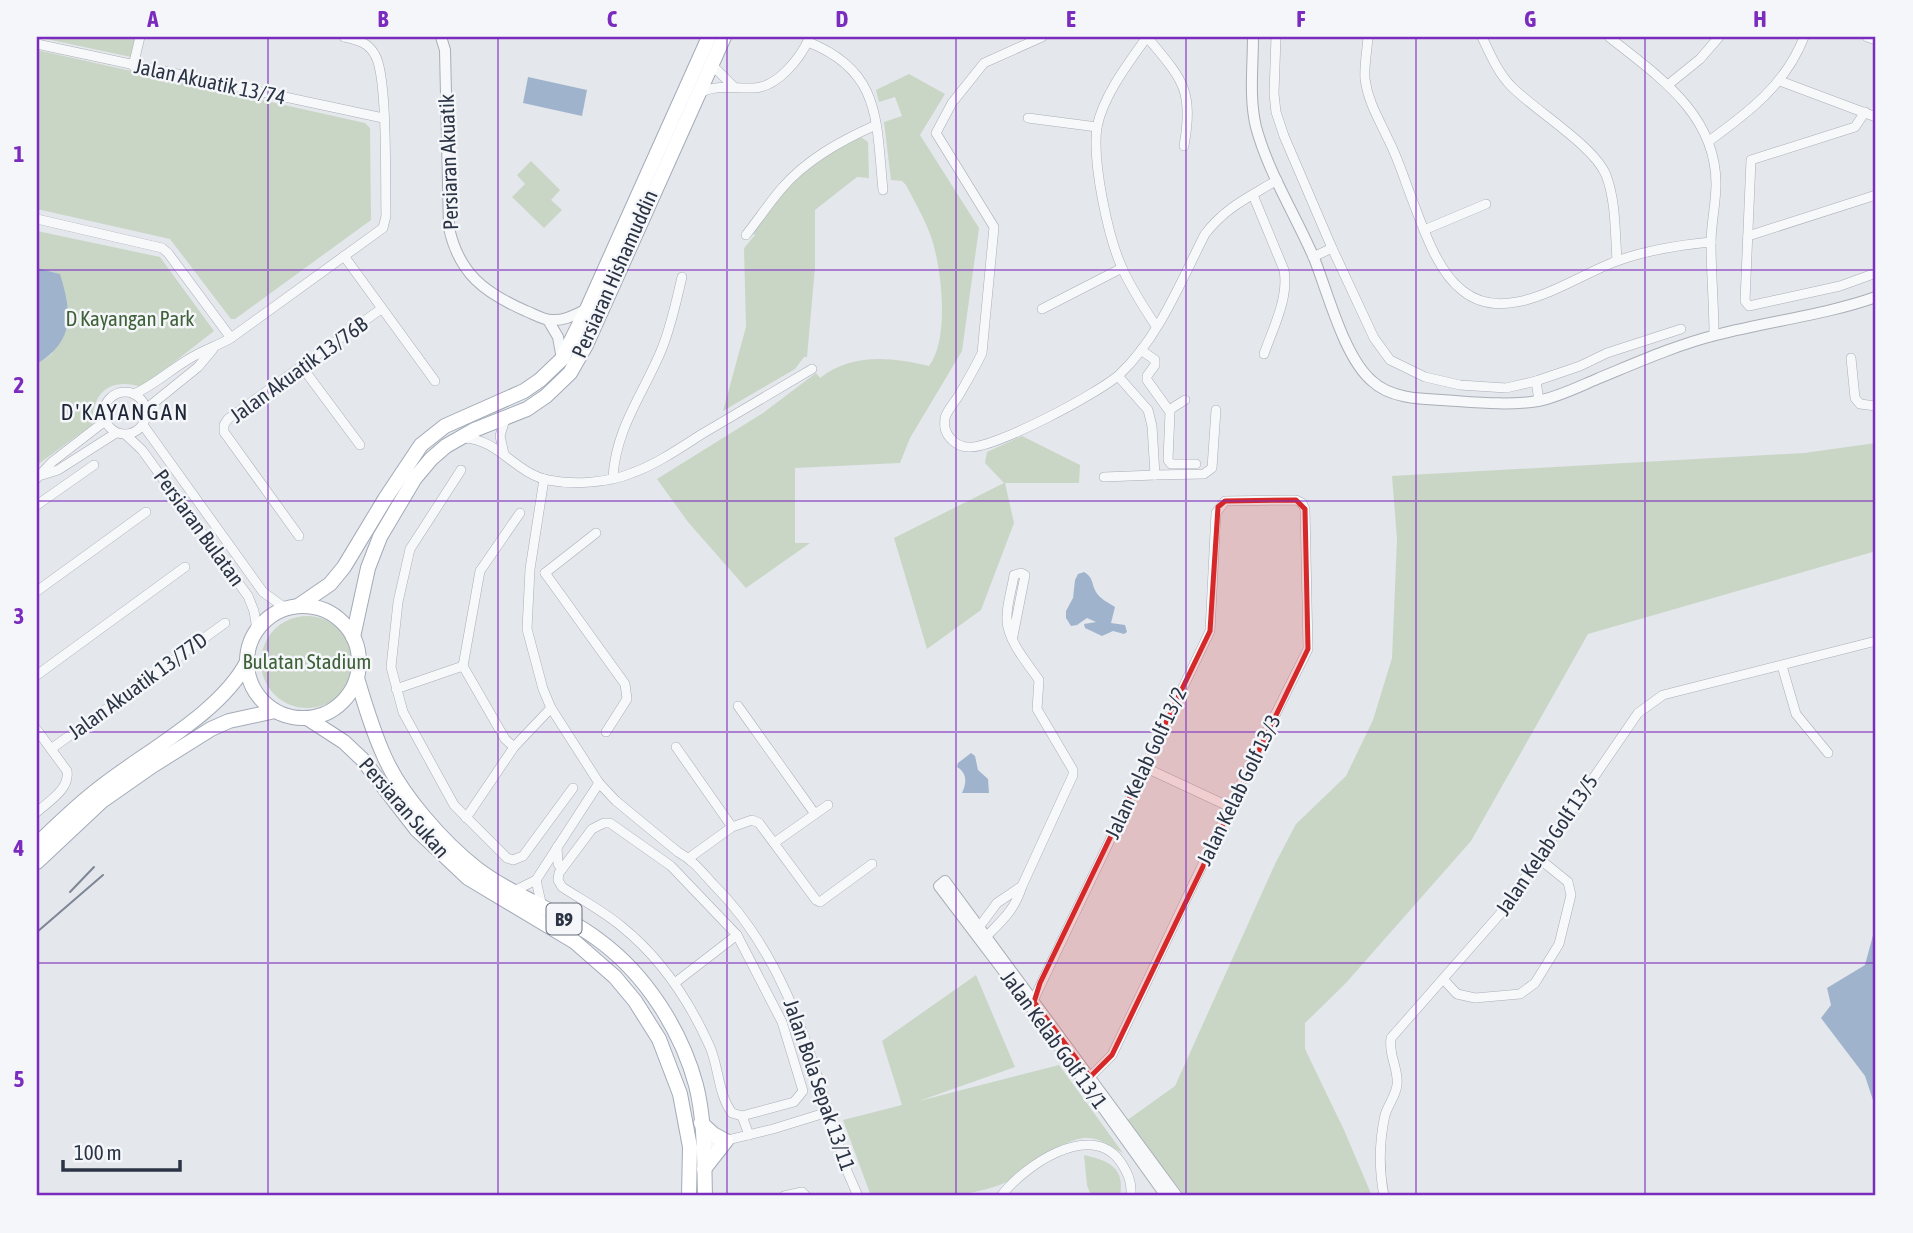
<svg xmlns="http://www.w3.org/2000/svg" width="1913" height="1233" viewBox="0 0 1913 1233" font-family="'Asap Condensed',sans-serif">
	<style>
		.green { fill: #c9d6c5 }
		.water { fill: #9fb4cc }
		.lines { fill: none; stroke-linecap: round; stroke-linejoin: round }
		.minor-casing { stroke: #a9aeb7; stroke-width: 10 }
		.tertiary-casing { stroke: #a9aeb7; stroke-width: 12 }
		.primary-casing { stroke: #a3abb8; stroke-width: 16 }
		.minor { stroke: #f7f8fa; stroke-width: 9 }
		.tertiary { stroke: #f7f8fa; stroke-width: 10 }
		.primary { stroke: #fff; stroke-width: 14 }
		.tram { stroke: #7d8696; stroke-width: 2 }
		.marked { fill: #d62828; fill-opacity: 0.2; stroke: #d62828; stroke-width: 5; stroke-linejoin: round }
		.grid { fill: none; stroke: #7b2cbf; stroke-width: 2; stroke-opacity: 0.55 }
		.labels { text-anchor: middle; stroke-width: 5; stroke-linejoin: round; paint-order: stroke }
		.shield { fill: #f4f6f9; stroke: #676e7b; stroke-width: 2 }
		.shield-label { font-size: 19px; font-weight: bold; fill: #2b3445 }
		.street-label { font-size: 21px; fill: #2b3445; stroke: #f4f6f9 }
		.park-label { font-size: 21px; fill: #3f6138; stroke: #f4f6f9 }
		.neighbourhood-label { font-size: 23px; letter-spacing: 2px; fill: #1d2536; stroke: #f4f6f9 }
		.neatline { fill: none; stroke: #7b2cbf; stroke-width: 2.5 }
		.grid-label { font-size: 23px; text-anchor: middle; font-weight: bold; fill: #7b2cbf }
	</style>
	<rect width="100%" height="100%" fill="#e4e7ec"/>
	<!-- green -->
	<g class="green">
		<path d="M37,37h99l-5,20z"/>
		<path d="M37,50l328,73 5,5 1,92 -136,99h-4l-61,-80 -133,-30z"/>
		<path d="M909,74l36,20 -25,41 59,93 -17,123 -52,87 -10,25 -105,5v75h15l-64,45 -58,-66 -31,-43 106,-66 53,-40 4,5c32,-25 71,-21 109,-12 21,-27 13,-100 1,-132 -6,-17 -16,-33 -24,-49l-4,-4 -11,-1 -7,-58 18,-6 -7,-19 -16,5 -3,-12z"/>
		<path d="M861,137l7,5 1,36 -12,-1 -42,33v57l-8,90h-3l-9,12 -72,42 23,-84 -2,-79 11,-13 -3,-3 40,-50 25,-21z"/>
		<path d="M531,161l29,29 -9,10 11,10 -18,18 -32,-31 13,-13 -8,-9z"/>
		<path d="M37,231l123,26 54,74 -72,56c-32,-10 -50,5 -50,38l-55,40v-101l15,-10 8,-80 -23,-6z"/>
		<path d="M1022,436l58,29 -1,18h-74l9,40 -33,87 -54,39 -33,-111 110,-55 -19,-20 2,-11z"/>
		<path d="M1876,443v108l-288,83 -117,207 -126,143 -40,39v26l39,81 28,66h-187l-59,-75 49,-35 100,-222 21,-40 50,-48 27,-56 19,-62 5,-119 -5,-63 412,-23z"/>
		<circle cx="307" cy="662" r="46"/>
		<path d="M976,975l39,92 -96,34 140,-36 64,88c-11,-6 -26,-17 -40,-15 -29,5 -48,32 -74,43 -43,20 -92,15 -138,15l-28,-76 59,-15 -20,-64z"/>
		<path d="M1084,1155c25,6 41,12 36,41h-29l-4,-11z"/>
	</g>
	<!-- water -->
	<g class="water">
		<path d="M528,77l59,13 -5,26 -59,-13z"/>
		<path d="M37,268l23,6c12,40 15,66 -23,90z"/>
		<path d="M1084,572c10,6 7,11 12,20 4,7 13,11 19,15l-4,16 14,2 2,7 -3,2 -11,-3 -11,5 -17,-8 -1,-4 12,-2 -9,-4 -10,7 -6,1 -5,-8v-7l7,-13 2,-18 3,-6z"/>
		<path d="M971,753l4,3 3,14 10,9 1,14h-27c5,-11 5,-20 -5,-26l1,-4z"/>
		<path d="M1876,924v185l-11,-33 -44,-58 10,-13 -4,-17 38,-23z"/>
	</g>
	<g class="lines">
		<!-- minor casing -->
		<g class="minor-casing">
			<g id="minor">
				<path d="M1042,37l-58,26 -32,40 -16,30 58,94 -12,126c-7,15 -15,28 -23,42 -4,7 -12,15 -14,23 0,1 -1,9 0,10 2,10 13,19 23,19 24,3 133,-55 152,-73 39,-37 61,-93 85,-140 22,-28 43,-36 72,-54"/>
				<path d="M1147,37c-18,25 -44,59 -50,90 -5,35 11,111 26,143 9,19 21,38 33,56"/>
				<path d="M1147,37c35,42 47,52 37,109"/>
				<path d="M1276,37l-2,57 2,18 8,24 48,112 42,90 16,22 35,17 35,8 46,3 30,-7 44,-15 27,-13 74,-24"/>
				<path d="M1368,37c-1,14 -4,29 -3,42 3,23 14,40 23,60 9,17 15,36 22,55 12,30 26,77 53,97 45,36 109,-14 154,-30 30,-11 62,-16 94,-19"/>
				<path d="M1482,37c8,17 16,36 30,50 24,24 82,59 94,88 10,26 9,58 11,85"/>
				<path d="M1609,37c49,39 107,77 107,147 0,20 -5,39 -5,59 0,31 3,61 3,92"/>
				<path d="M1867,37l9,3"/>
				<path d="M808,42c74,29 68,80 75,148"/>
				<path d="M37,44l346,74"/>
				<path d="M712,65l21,21"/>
				<path d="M133,66l7,-29"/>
				<path d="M1780,81l96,36"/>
				<path d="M1669,84l31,-25 19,-22"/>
				<path d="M701,92c20,-8 33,-3 53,-4 24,-1 46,-30 55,-49"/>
				<path d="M1865,112l-10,15 -104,33 -6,141 4,5 91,-20 36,-13"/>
				<path d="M1028,118l69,9"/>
				<path d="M1709,141c40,-29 77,-57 95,-104"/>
				<path d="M1253,195l31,75c5,28 -11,58 -20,84"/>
				<path d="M37,219l125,29 6,5 63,85"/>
				<path d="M1424,230l62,-26"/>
				<path d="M746,235c12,-15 23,-32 36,-47 25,-29 60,-48 94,-63"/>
				<path d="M1748,236l128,-41"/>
				<path d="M344,256l91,125"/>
				<path d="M1313,257l19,-9"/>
				<path d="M1042,309l80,-41"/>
				<path d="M1141,350l14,10v5l-8,11v4l23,32 -2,48 3,4h25"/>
				<path d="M1851,358l4,40 5,6 16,2"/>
				<path d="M302,367l58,78"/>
				<path d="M1118,376l30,34 4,16 3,49 49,-1 8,-6 4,-58"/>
				<path d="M1536,381l3,20"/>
				<circle cx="125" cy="413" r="21"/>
				<path d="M134,394c23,-10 40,-28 62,-39 11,-6 23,-10 35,-17l152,-110 3,-12c-1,-32 2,-140 -11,-161 -7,-13 -18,-15 -31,-18"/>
				<path d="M146,409l52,-42 15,-18"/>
				<path d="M1169,410l16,-10"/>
				<path d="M143,425l120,167 22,16"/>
				<path d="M126,435l16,15 106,146 6,15 3,19"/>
				<path d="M464,438c34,1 51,35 84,42 25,5 60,3 84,-7 25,-9 48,-25 70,-39 37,-22 74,-44 110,-65"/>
				<path d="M504,454l-4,-18 5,-17"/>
				<path d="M461,470l-51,79 -12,53 -7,65 12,45 51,93 53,53 6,2 10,-4 50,-68"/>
				<path d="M42,475l16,-5 58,-37"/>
				<path d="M613,477c3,-49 30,-83 48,-126 10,-24 15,-49 21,-74"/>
				<path d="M1104,477l51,-2"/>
				<path d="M37,478l15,-16 53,-41"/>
				<path d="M544,479l-14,90 -3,60 16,60 8,19 48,75 17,18 62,51c15,8 24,20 35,32 79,78 101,186 134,287l11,25"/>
				<path d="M37,505l57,-40"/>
				<path d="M299,536l-75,-104v-7l4,-6 153,-110"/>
				<path d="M545,573l80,111 2,15 -21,33"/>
				<path d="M545,573l51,-40"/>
				<path d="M37,591l109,-79"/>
				<path d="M1782,666l14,48 32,39"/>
				<path d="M37,675l148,-108"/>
				<path d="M396,689l67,-23"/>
				<path d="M738,706l77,108"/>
				<path d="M37,730l30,41c3,18 -18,30 -30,41"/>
				<path d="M514,747l-9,-8 -42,-73 17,-95 40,-58"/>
				<path d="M676,747l56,80"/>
				<path d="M51,749l174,-126"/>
				<path d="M1144,767l86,40"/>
				<path d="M466,818l48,-71 37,-39"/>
				<path d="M604,823h6l61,43 66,69 45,87 21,69 -9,11 -52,14 -10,-3c-14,-19 -13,-45 -22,-66 -21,-47 -49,-89 -89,-121 -18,-15 -39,-26 -59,-39l-4,-7 1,-7 33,-44z"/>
				<path d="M774,843l54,-38"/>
				<path d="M557,847l1,17 4,5"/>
				<path d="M689,858l43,-31 20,-7 7,3 57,77 4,2 52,-38"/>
				<path d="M536,880l6,27"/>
				<path d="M514,891l22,-11 63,-97"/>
				<path d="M977,930l20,-27 25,-17"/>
				<path d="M982,941c19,-20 32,-29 40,-55l51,-111v-5l-36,-61 2,-29c-11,-16 -31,-39 -32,-59 -1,-16 5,-31 7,-46l7,-2 4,2 -12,61"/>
				<path d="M1444,980l13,14 18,4 45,-4 15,-11 24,-39 12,-49 -3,-13 -31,-25"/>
				<path d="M676,982l61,-47"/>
				<path d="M1031,1005l179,-374 6,-118 9,-12 71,-1 6,3 3,6 3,140 -58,116 -138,290 -25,25"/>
				<path d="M742,1116l7,19"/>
				<path d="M703,1146l70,-17 55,-17"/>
				<path d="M784,1196l18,-4 4,4"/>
				<path d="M1001,1196c22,-29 88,-76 119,-35 8,12 12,21 11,35"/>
				<path d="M1384,1196c-5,-26 -5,-54 1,-81 3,-10 11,-20 12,-30 2,-16 -9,-30 -6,-47l109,-124 138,-201 25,-18 213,-54"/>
			</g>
		</g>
		<!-- tertiary casing -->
		<g class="tertiary-casing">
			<g id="tertiary">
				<path d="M441,37l4,13 4,178c10,46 36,65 77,83 8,3 17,9 26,9 13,1 24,-6 35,-11"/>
				<path d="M1253,37c0,29 -4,61 3,90 12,45 39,87 58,131 14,35 30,99 58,123 18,17 47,18 70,19 31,2 65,6 96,1 20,-4 40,-14 59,-22 39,-16 79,-34 119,-44 53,-14 109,-20 160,-38"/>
				<path d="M548,320l10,17 4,22"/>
				<path d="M1166,1196l-136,-190 -91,-120 6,-5 232,315"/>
			</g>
		</g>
		<!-- primary casing -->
		<g class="primary-casing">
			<g id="primary">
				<path d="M298,606l32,-22 14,-17 41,-68 36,-54 24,-19 79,-35 16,-11 22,-21 25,-50 122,-272"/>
				<circle cx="303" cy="662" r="56"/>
				<path d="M353,637l15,-69 12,-31 35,-59 16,-19 15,-13 28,-16 53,-21 19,-13 24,-23 16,-28 138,-308"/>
				<path d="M357,678c8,27 16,54 28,80 17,38 59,85 91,110 38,29 86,44 124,73 46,34 81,89 96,144 9,35 8,75 9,111"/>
				<path d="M307,718l37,24 18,17 55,71 51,48 107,64 40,35 20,24 24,38 21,55 10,53 -1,49"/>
				<path d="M37,844c19,-18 39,-38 60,-54 46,-37 123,-76 150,-128"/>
				<path d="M37,862l65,-61 50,-35 59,-37 18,-8 46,-10"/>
				<path d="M701,1123l12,11 13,7 -22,28"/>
			</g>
		</g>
		<!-- minor -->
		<use href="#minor" class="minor"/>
		<!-- tertiary -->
		<use href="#tertiary" class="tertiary"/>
		<!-- primary -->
		<use href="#primary" class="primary"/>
		<!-- tram -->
		<g class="tram">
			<path d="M70,892l24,-25"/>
			<path d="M37,932l66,-57"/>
		</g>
	</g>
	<!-- marked area -->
	<path class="marked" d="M1296,500l9,9 3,140 -196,406 -22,22 -56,-75 6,-19 170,-352 8,-124 7,-6z"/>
	<!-- grid -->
	<path class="grid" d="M268,37v1159M498,37v1159M727,37v1159M956,37v1159M1186,37v1159M1416,37v1159M1645,37v1159M37,270h1839M37,501h1839M37,732h1839M37,963h1839"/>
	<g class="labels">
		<!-- shield labels -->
		<rect class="shield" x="546.5" y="903.5" width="35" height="31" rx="5"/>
		<g class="shield-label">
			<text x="564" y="926">B9</text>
		</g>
		<!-- street labels -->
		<g class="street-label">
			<text transform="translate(210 82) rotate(12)" y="7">Jalan Akuatik 13/74</text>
			<text transform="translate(449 162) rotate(-92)" y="7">Persiaran Akuatik</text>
			<text transform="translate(615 274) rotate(-66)" y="7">Persiaran Hishamuddin</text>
			<text transform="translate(299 370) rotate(-36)" y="7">Jalan Akuatik 13/76B</text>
			<text transform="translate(199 528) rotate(54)" y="7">Persiaran Bulatan</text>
			<text transform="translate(138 686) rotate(-36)" y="7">Jalan Akuatik 13/77D</text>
			<text transform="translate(1146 763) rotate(-65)" y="7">Jalan Kelab Golf 13/2</text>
			<text transform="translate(1239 790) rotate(-64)" y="7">Jalan Kelab Golf 13/3</text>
			<text transform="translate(404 808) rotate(49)" y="7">Persiaran Sukan</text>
			<text transform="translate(1547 845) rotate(-56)" y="7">Jalan Kelab Golf 13/5</text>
			<text transform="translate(1054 1040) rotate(54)" y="7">Jalan Kelab Golf 13/1</text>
			<text transform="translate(819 1085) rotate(71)" y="7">Jalan Bola Sepak 13/11</text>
		</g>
		<!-- park labels -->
		<g class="park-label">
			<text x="130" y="326">D Kayangan Park</text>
			<text x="307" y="669">Bulatan Stadium</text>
		</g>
		<!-- neighbourhood labels -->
		<g class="neighbourhood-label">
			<text x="125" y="420">D'KAYANGAN</text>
		</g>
	</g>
	<!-- border -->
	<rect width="1913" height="1233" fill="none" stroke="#f4f6f9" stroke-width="77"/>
	<!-- scale -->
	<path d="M63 1160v10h117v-10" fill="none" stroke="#2b3445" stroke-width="3.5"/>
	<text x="74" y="1160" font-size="21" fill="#2b3445" stroke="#f4f6f9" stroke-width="5" paint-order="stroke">100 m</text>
	<rect x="38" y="38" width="1836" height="1156" class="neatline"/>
	<g class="grid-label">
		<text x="153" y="27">A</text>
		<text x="383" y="27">B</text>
		<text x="612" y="27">C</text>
		<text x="842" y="27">D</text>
		<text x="1071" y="27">E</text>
		<text x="1301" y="27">F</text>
		<text x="1530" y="27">G</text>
		<text x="1760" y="27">H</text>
		<text x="19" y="162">1</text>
		<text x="19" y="393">2</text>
		<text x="19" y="624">3</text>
		<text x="19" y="856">4</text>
		<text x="19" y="1087">5</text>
	</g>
</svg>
